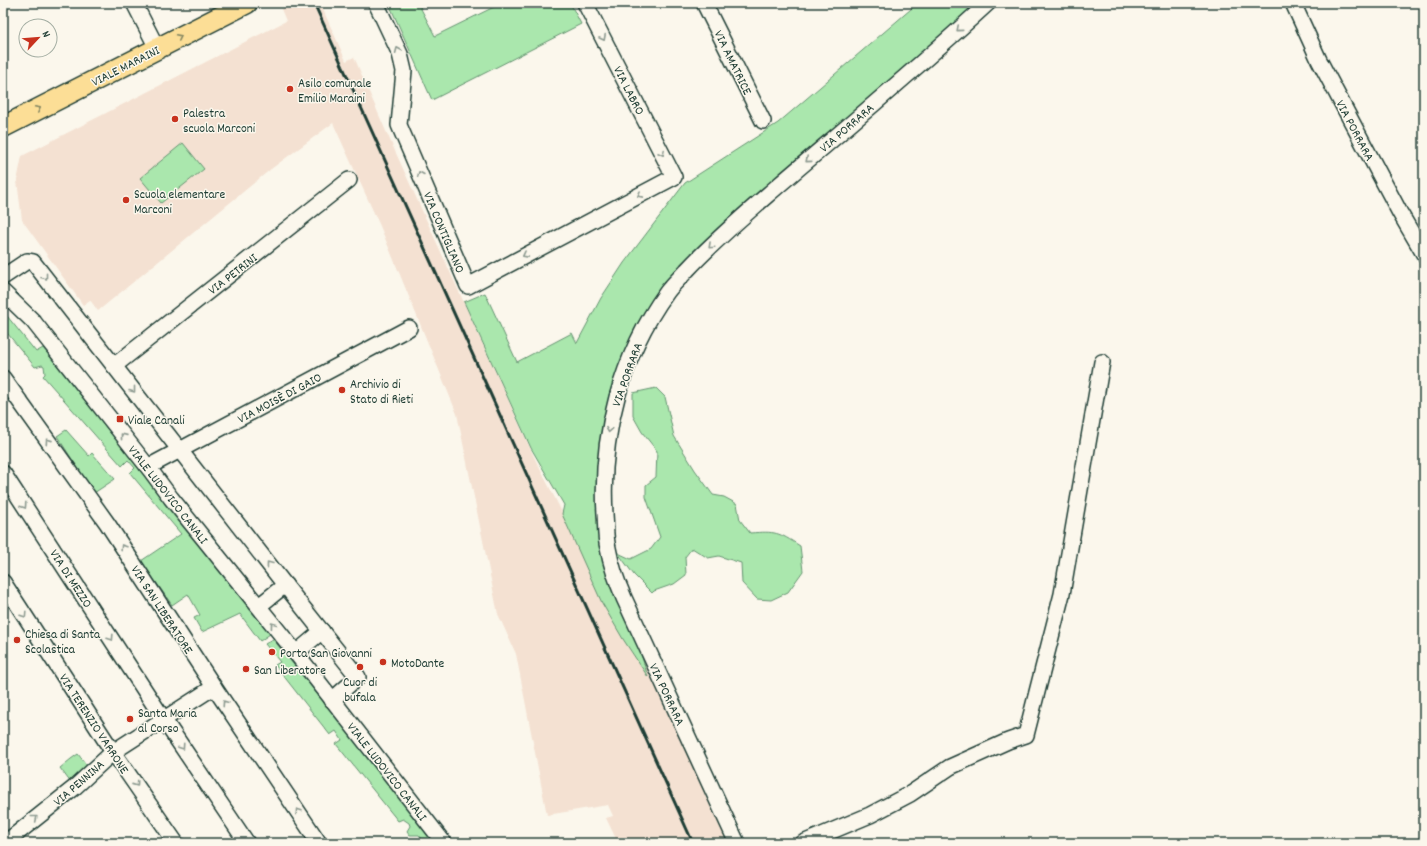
<svg xmlns="http://www.w3.org/2000/svg" width="1427" height="846" viewBox="0 0 1427 846" font-family="Dekko,sans-serif">
	<style>
		.built { fill: #f4e1d2 }
		.green { fill: #aae7ad; stroke: #649270 }
		.lines { fill: none; stroke-linecap: round; stroke-linejoin: round }
		.minor-casing { stroke: #1f3d34; stroke-width: 18 }
		.major-casing { stroke: #1f3d34; stroke-width: 23 }
		.minor { stroke: #fbf7ec; stroke-width: 15 }
		.major { stroke: #fcde96; stroke-width: 20 }
		.rail { stroke: #1f3d34; stroke-width: 3 }
		.oneway { stroke: #8d9a90 }
		.oneway2 { stroke: #828560 }
		.poi-dot { fill: #c8321e; stroke: #fbf7ec; stroke-width: 1.5 }
		.labels { text-anchor: middle; stroke-width: 3; stroke-linejoin: round; paint-order: stroke }
		.street-label { font-size: 13px; fill: #1f3d34; stroke: #fbf7ec }
		.poi-label { font-size: 13px; fill: #1f3d34; stroke: #fbf7ec; text-anchor: start }
	</style>
	<rect width="100%" height="100%" fill="#fbf7ec"/>
	<filter id="ink" filterUnits="userSpaceOnUse"><feTurbulence type="fractalNoise" baseFrequency=".025" numOctaves="2"/><feDisplacementMap in="SourceGraphic" scale="8" xChannelSelector="R" yChannelSelector="G"/><feConvolveMatrix kernelMatrix="1 2 1 2 8 2 1 2 1" color-interpolation-filters="sRGB"/></filter>
	<g filter="url(#ink)">
		<!-- built -->
		<path class="built" d="M294,3h26l26,58 8,-4 31,72 151,332 48,94 42,69 45,90 58,129h-111l-12,-25 7,-2 -5,-11 -61,10 -31,-161 -18,-40 -41,-200 -77,-188 -47,-103 -62,46 -173,142 -8,-11 -7,5 -61,-85 -5,-39 5,-25 264,-135 -5,-12z"/>
		<!-- green -->
		<g class="green">
			<path d="M397,3h21l17,33 67,-33h68l11,21 -149,76 -42,-94z"/>
			<path d="M918,3h66l-284,253 -74,111 -22,127 20,104 24,79 -25,-38 -21,-36 -40,-89 2,-9 -33,-57 -67,-146 21,-9 32,69 55,-29 5,10 24,-45 23,-35 61,-80 93,-60z"/>
			<path d="M183,143l21,26 -43,34 -21,-25z"/>
			<path d="M3,311l33,41 7,-4 227,286 -10,7 -20,-27 -38,18 -8,-14 6,-3 -12,-21 -16,11 -31,-44 40,-27 -51,-61 5,-5 -7,-8 -6,6 -79,-90 2,-2 -1,-8 -2,-1 -7,2 -32,-39z"/>
			<path d="M656,388l9,9 9,39 21,34 18,25 11,2 13,7 3,16 10,13c26,-2 28,-1 50,13l3,25 -15,21 -17,8 -14,-1 -15,-16 -1,-20 -22,-7 -11,2 -16,-10 -7,9 1,18 -12,9 -20,7 -2,2 -18,-18 -16,-22 13,6 20,-10 9,-12 -14,-40v-12l10,-8 1,-26 -15,-19 -9,-16v-23z"/>
			<path d="M66,430l23,26 3,-3 23,26 -21,14 -37,-57z"/>
			<path d="M273,639l131,163 29,41h-8l-6,-8h-9l-3,-4 3,-5 -1,-3 -6,-4 -5,2 -62,-77 6,-4 -6,-9 -6,4 -55,-70 5,-3 -15,-18z"/>
			<path d="M78,754l10,13 -17,16 -11,-15 11,-9z"/>
		</g>
		<g class="lines">
			<!-- minor casing -->
			<g class="minor-casing">
				<g id="minor">
					<path d="M134,3l23,45"/>
					<path d="M376,3l24,51 4,17 -5,54 69,161 206,-109 -89,-174"/>
					<path d="M704,3l59,118"/>
					<path d="M1293,3l26,57 81,153 24,41"/>
					<path d="M3,277l24,-16 6,1 252,323 73,92 -26,23"/>
					<path d="M3,292l30,29 115,146 23,31 125,155 148,190"/>
					<path d="M114,366l235,-186"/>
					<path d="M3,378l104,145 107,164 105,156"/>
					<path d="M148,467l261,-139"/>
					<path d="M3,473l161,247 83,123"/>
					<path d="M3,582l110,170 63,91"/>
					<path d="M259,606l26,-21"/>
					<path d="M296,653l26,-22"/>
					<path d="M5,843l69,-55 39,-36 101,-65"/>
					<path d="M737,843l-113,-245c-7,-16 -13,-33 -16,-50 -3,-11 -2,-23 -3,-34 -5,-78 16,-158 62,-222 6,-8 14,-15 20,-22 29,-31 61,-58 92,-85 70,-60 141,-119 209,-182"/>
					<path d="M803,843l67,-28 40,-21 40,-27 58,-26 18,-6 36,-141 40,-232"/>
				</g>
			</g>
			<!-- major casing -->
			<g class="major-casing">
				<path id="major" d="M3,127l244,-124"/>
			</g>
			<!-- minor -->
			<use href="#minor" class="minor"/>
			<!-- major -->
			<use href="#major" class="major"/>
			<!-- rail -->
			<path class="rail" d="M314,3l379,840"/>
		</g>
		<!-- one-way arrows -->
		<defs><path id="oneway-chevron" d="M-2-3.5L2.5 0L-2 3.5" fill="none" stroke-width="1.6" stroke-linecap="round" stroke-linejoin="round"/></defs>
		<g class="oneway">
			<use href="#oneway-chevron" transform="translate(959 29) rotate(139)"/>
			<use href="#oneway-chevron" transform="translate(603 38) rotate(63)"/>
			<use href="#oneway-chevron" transform="translate(398 50) rotate(-113)"/>
			<use href="#oneway-chevron" transform="translate(662 153) rotate(63)"/>
			<use href="#oneway-chevron" transform="translate(808 160) rotate(139)"/>
			<use href="#oneway-chevron" transform="translate(420 174) rotate(-113)"/>
			<use href="#oneway-chevron" transform="translate(640 195) rotate(152)"/>
			<use href="#oneway-chevron" transform="translate(711 246) rotate(137)"/>
			<use href="#oneway-chevron" transform="translate(525 255) rotate(152)"/>
			<use href="#oneway-chevron" transform="translate(45 277) rotate(52)"/>
			<use href="#oneway-chevron" transform="translate(133 390) rotate(52)"/>
			<use href="#oneway-chevron" transform="translate(609 430) rotate(99)"/>
			<use href="#oneway-chevron" transform="translate(123 436) rotate(-129)"/>
			<use href="#oneway-chevron" transform="translate(48 441) rotate(-125)"/>
			<use href="#oneway-chevron" transform="translate(24 506) rotate(57)"/>
			<use href="#oneway-chevron" transform="translate(123 547) rotate(-123)"/>
			<use href="#oneway-chevron" transform="translate(269 564) rotate(-127)"/>
			<use href="#oneway-chevron" transform="translate(24 615) rotate(57)"/>
			<use href="#oneway-chevron" transform="translate(273 625) rotate(-127)"/>
			<use href="#oneway-chevron" transform="translate(111 638) rotate(57)"/>
			<use href="#oneway-chevron" transform="translate(225 703) rotate(-124)"/>
			<use href="#oneway-chevron" transform="translate(182 747) rotate(56)"/>
			<use href="#oneway-chevron" transform="translate(136 784) rotate(55)"/>
			<use href="#oneway-chevron" transform="translate(298 811) rotate(-124)"/>
			<use href="#oneway-chevron" transform="translate(35 818) rotate(-39)"/>
		</g>
		<g class="oneway2">
			<use href="#oneway-chevron" transform="translate(179 37) rotate(-27)"/>
			<use href="#oneway-chevron" transform="translate(38 109) rotate(-27)"/>
		</g>
	</g>
	<!-- markers -->
	<g class="poi-dot">
		<circle cx="290" cy="89" r="4"/>
		<circle cx="175" cy="119" r="4"/>
		<circle cx="126" cy="200" r="4"/>
		<circle cx="342" cy="390" r="4"/>
		<rect x="116" y="415" width="8" height="8" rx="2"/>
		<circle cx="17" cy="640" r="4"/>
		<circle cx="272" cy="652" r="4"/>
		<circle cx="383" cy="662" r="4"/>
		<circle cx="360" cy="667" r="4"/>
		<circle cx="246" cy="669" r="4"/>
		<circle cx="130" cy="719" r="4"/>
	</g>
	<g class="labels">
		<!-- street labels -->
		<g class="street-label">
			<text transform="translate(734 62) rotate(64)" y="5">VIA AMATRICE</text>
			<text transform="translate(125 65) rotate(-27)" y="5">VIALE MARAINI</text>
			<text transform="translate(630 90) rotate(63)" y="5">VIA LABRO</text>
			<text transform="translate(846 127) rotate(-41)" y="5">VIA PORRARA</text>
			<text transform="translate(1356 130) rotate(62)" y="5">VIA PORRARA</text>
			<text transform="translate(445 232) rotate(67)" y="5">VIA CONTIGLIANO</text>
			<text transform="translate(232 273) rotate(-38)" y="5">VIA PETRINI</text>
			<text transform="translate(626 374) rotate(-70)" y="5">VIA PORRARA</text>
			<text transform="translate(279 397) rotate(-28)" y="5">VIA MOISÈ DI GAIO</text>
			<text transform="translate(169 494) rotate(52)" y="5">VIALE LUDOVICO CANALI</text>
			<text transform="translate(72 578) rotate(57)" y="5">VIA DI MEZZO</text>
			<text transform="translate(163 609) rotate(57)" y="5">VIA SAN LIBERATORE</text>
			<text transform="translate(668 694) rotate(65)" y="5">VIA PORRARA</text>
			<text transform="translate(95 723) rotate(57)" y="5">VIA TERENZIO VARRONE</text>
			<text transform="translate(388 771) rotate(52)" y="5">VIALE LUDOVICO CANALI</text>
			<text transform="translate(78 782) rotate(-41)" y="5">VIA PENNINA</text>
		</g>
		<!-- poi labels -->
		<g class="poi-label">
			<text x="298" y="87">Asilo comunale<tspan x="298" dy="15">Emilio Maraini</tspan></text>
			<text x="183" y="117">Palestra<tspan x="183" dy="15">scuola Marconi</tspan></text>
			<text x="134" y="198">Scuola elementare<tspan x="134" dy="15">Marconi</tspan></text>
			<text x="350" y="388">Archivio di<tspan x="350" dy="15">Stato di Rieti</tspan></text>
			<text x="128" y="424">Viale Canali</text>
			<text x="25" y="638">Chiesa di Santa<tspan x="25" dy="15">Scolastica</tspan></text>
			<text x="280" y="657">Porta San Giovanni</text>
			<text x="391" y="667">MotoDante</text>
			<text x="254" y="674">San Liberatore</text>
			<text x="360" y="686" text-anchor="middle">Cuor di<tspan x="360" dy="15">bufala</tspan></text>
			<text x="138" y="717">Santa Maria<tspan x="138" dy="15">al Corso</tspan></text>
		</g>
	</g>
	<!-- margin -->
	<rect width="1427" height="846" fill="none" stroke="#fbf7ec" stroke-width="16"/>
	<rect x="8" y="8" width="1411" height="830" fill="none" stroke="#1f3d34" stroke-width="1.5" filter="url(#ink)"/>
	<!-- north arrow -->
	<g transform="translate(38 38) rotate(64)"><circle r="19" fill="#fbf7ec" stroke="#a3ada2"/>
	<path d="M0-3L7 15L0 10L-7 15Z" fill="#c8321e"/>
	<text y="-6" font-size="11" font-weight="bold" text-anchor="middle" fill="#1f3d34">N</text>
	</g>
</svg>
